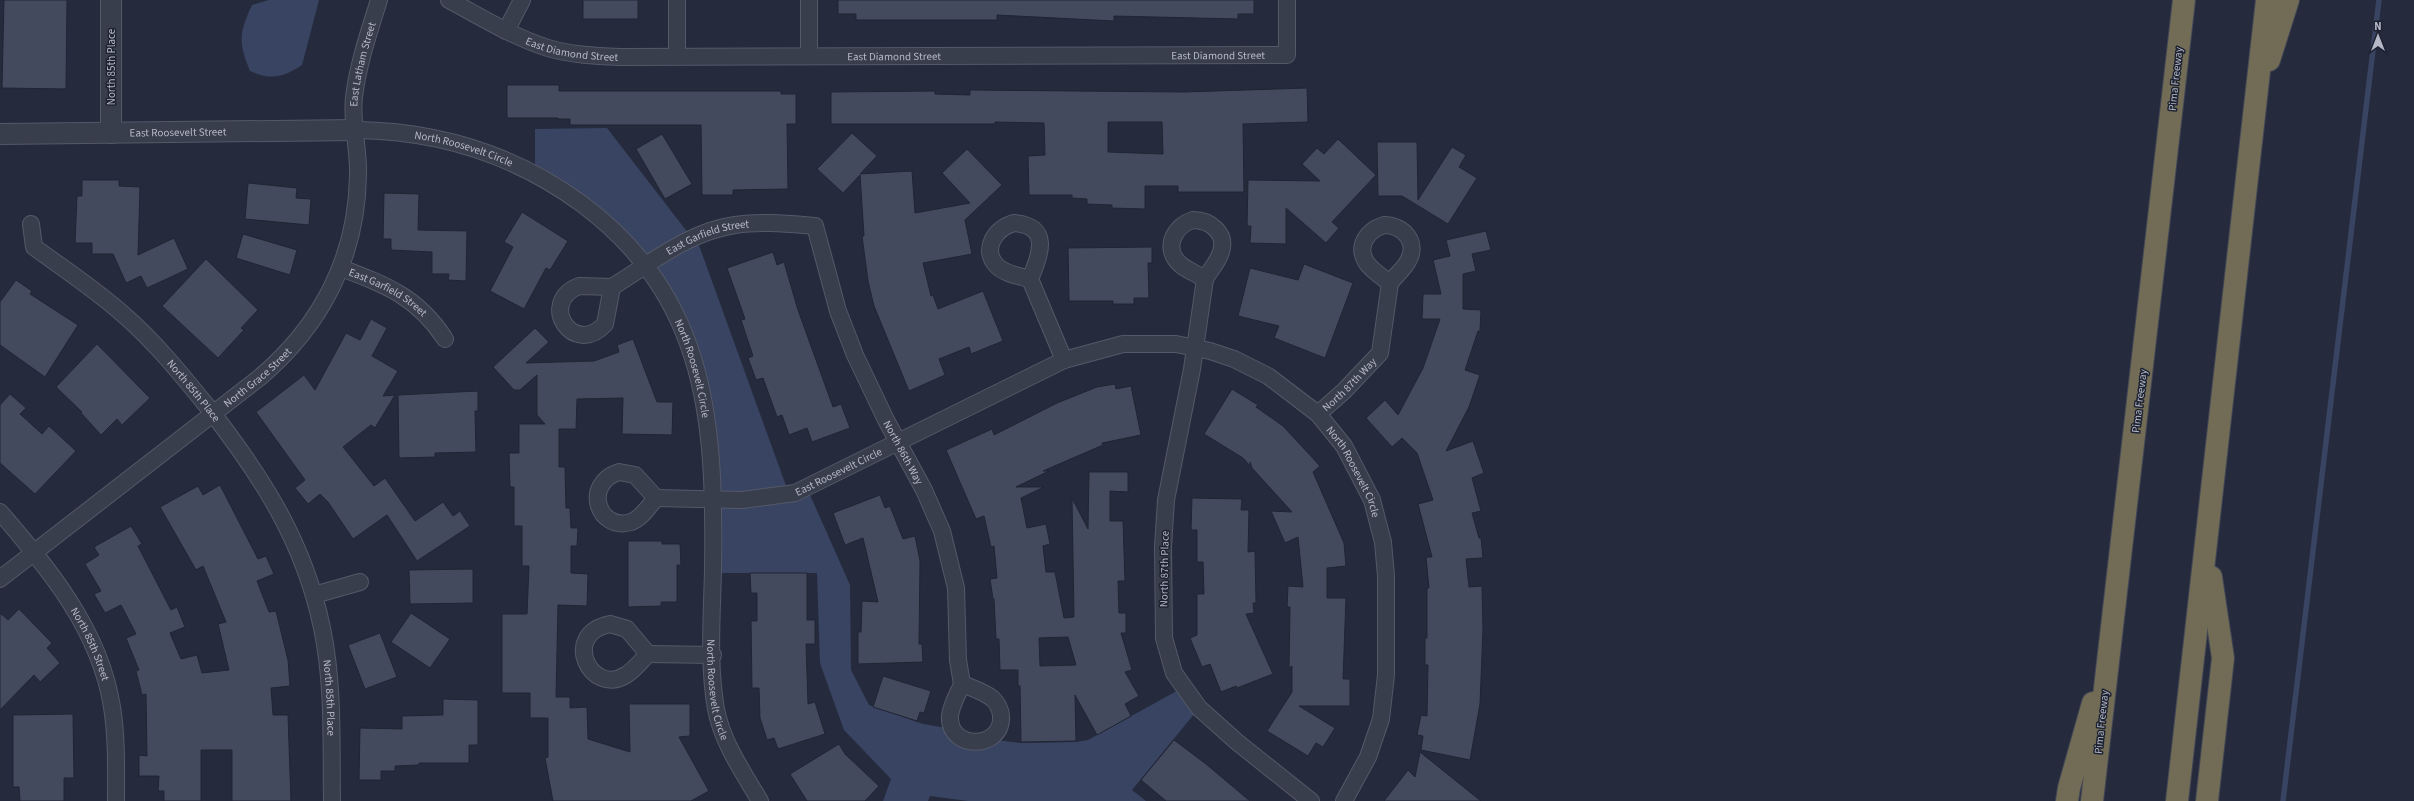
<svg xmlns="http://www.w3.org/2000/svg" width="2414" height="801" viewBox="0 0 2414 801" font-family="'Source Sans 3',sans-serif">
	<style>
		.water { fill: #394463 }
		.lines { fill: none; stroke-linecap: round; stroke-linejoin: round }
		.stream { stroke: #394463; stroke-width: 5.5 }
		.building { fill: #444a5e; stroke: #202534; fill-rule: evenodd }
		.minor-casing { stroke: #545968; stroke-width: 18 }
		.tertiary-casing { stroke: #545968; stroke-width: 22 }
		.motorway-casing { stroke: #414655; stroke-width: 24 }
		.minor { stroke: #393e4d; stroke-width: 16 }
		.tertiary { stroke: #393e4d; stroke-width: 20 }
		.motorway { stroke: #726c56; stroke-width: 22 }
		.labels { text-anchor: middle; stroke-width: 3; stroke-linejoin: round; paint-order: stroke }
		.street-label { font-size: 11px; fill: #b5b9c8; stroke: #1e2332 }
	</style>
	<rect width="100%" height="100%" fill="#252b3c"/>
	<!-- water -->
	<g class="water">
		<path d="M269,0h50l-17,65c-20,13 -31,15 -52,6 -12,-29 -11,-38 2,-66z"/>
		<path d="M607,128l85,110 4,-1 93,257 18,-6 43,97 1,85 18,35 54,19 30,5 36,10 31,4 56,-1 12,-2 96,-53 15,21 -67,82 14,11h-178l-38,-5 -2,5h-45l8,-22 -47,-49 -24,-67 -3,-90h-104l-11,-185 -55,-123 -112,-90v-46z"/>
	</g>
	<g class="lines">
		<!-- stream -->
		<path class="stream" d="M2283,801l96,-801"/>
	</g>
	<!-- building -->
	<g class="building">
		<path d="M4,0h63l-1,89 -64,-1z"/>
		<rect x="583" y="0" width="55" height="19"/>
		<path d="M838,0h416v14h-16v5l-124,-3v5l-117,-6v5h-141v-6h-18z"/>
		<path d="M507,85h52v6h222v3h15v30h-9l1,65 -55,1v5h-31l-1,-70h-131v-6h-12v-1h-51z"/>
		<path d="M1307,88l1,34 -65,2 1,68h-66v-6h-33v23l-33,-1v-3l-25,-1v-5l-15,-1v-3h-43l-1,-39 17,-1 -1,-32 -49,-1v2h-164v-32l104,-1v3l35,1v-5l214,2zM1108,122h54l1,32 -55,-2z"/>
		<path d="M852,133l25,23 -17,18 52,-3 3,42 55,-10 -28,-30 25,-24 35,36 -37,35 7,34 -49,9 8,33 2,-1 5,14 45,-18 20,50 -32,13 -2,-7 -30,12 6,16 -36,16 -35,-85 -6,-25 -6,-45h2l-4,-61 -17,18 -26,-24z"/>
		<path d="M662,134l30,50 -27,15 -29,-50z"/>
		<path d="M1338,139l38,36 -44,47 7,6 -13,15 -40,-35v36l-36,-1 1,-17h-4l1,-46 72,1 -18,-17 15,-16 7,6z"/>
		<path d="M1377,142h40l1,58 34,-53 14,8 -7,12 18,11 -29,46 -46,-28h-24z"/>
		<path d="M82,180h37v6l21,1 -2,68 36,-17 14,31 -41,19 -6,-12 -15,7 -13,-29h-21v-11h-17l2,-47h5z"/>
		<path d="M248,183l49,5 -1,10 15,1 -2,26 -64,-6z"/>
		<path d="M384,193l35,1 -1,36 49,1 -1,50 -18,-1 1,-6h-17v-22l-41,-2v-11h-8z"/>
		<path d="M522,212l46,29 -18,29 -4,-2 -22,41 -34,-18 23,-44 -9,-5z"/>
		<path d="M1486,231l5,19 -19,4 4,17 -13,3v35l18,1 -1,21h-2l-13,39 15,5 -11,32 -23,44 27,-10 11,32 -12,5 9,33 -9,2 7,25h2l2,20 -17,1 3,28 13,-1 1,43 -3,75 -10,56 -49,-10 2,-14 -6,-1 4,-20 6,1 1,-51h-3v-27h2v-50h2l-3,-31h6l-14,-53 15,-4 -16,-47 -15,-15 -10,9 -26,-29 19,-18 13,15 25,-47 17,-49h-18l1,-25h18l-8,-34 17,-4 -4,-16z"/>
		<path d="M243,234l54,16 -7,25 -54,-17z"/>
		<path d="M1152,247v16h-4l1,35h-15v6h-21v-3h-44l-1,-53z"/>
		<path d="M773,252l4,13 7,-3 14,48 35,97 8,-3 9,24 -38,14 -5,-14 -18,7 -7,-20 -5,2 -14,-39 -7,2 -8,-22 5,-2 -12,-36 4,-1 -18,-51z"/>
		<path d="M206,259l52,51 -17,18 3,2 -26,28 -56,-52z"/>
		<path d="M1304,264l49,19 -28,75 -51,-20 5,-12 -41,-10 12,-48 48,12z"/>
		<path d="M16,280l16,11 -2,3 48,31 -33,52 -45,-32v-43z"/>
		<path d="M371,319l16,9 -15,28 26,15 -15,25 12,-1 -20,33 -4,-3 -28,22 31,39 11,-8 30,43 28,-19 10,14 7,-5 10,15 -53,35 -30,-46 -34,24 -25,-37 -8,-8 -12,10 -13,-16 10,-8 -49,-68 48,-37 11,15 31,-57 14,7z"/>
		<path d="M535,328l14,14 -23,21 68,-2 25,-9 -2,-7 16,-6 24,63h16l-1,33 -50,-1 1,-36 -46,1 -1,30h-17v38h6l1,41h4l1,20h7l-1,18h-6v27l17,1 -1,32 -29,-1 -2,92h14v11l17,-1 1,32 42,13 -1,-48h61v32l-11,1 30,54 -18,10h-138l-8,-43 3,-1v-39h-18v-25h-28v-79h25l2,-48h-7v-40h-8v-39h-4l-1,-34h10v-29h26l-8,-9v-40l-17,15h-6l-21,-23z"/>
		<path d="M97,344l53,54 -28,27 -5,-6 -16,16 -20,-22 1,-1 -26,-25z"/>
		<path d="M1115,384l1,5 15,-3 10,49 -39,8 1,2 -60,26h6l-33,16h28l-23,11 6,30 19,-4 4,20 -7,2 3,26h9l9,46 10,-1 -2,-119 16,31 1,-57h39v20l-18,-1v30h13l2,60h-7l1,32h7v20h-5l11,37 -7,2 14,24 -14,8 6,12 -34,19 -22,-40 1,46 -55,1 -1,-56h-2v-16h-18l-1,-31h-3l-2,-40h-1l-3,-20 7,-1 -3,-32 -3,1 -7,-31 -8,3 -30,-69 46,-21 2,6 63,-32 40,-16zM1068,637l8,28 -36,1 -1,-28z"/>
		<path d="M1232,389l26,16 -2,2 27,19 37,40 -7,6 31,71 2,23 -19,2v30h19l-3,81h7v27h-51l36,22 -12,19 -7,-4 -8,13 -41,-25 25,-39v-26l-3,2 1,-61h-3l1,-21 15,1 -5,-50 -13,6 -14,-32 21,1 -40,-44 -2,-6v4l-7,-8 -39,-24z"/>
		<path d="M478,391v20h-3l1,41 -41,1v4l-36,1 -1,-63z"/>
		<path d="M10,394l16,14 -6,6 22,20 7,-8 27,25 -41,43 -35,-31v-58z"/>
		<path d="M220,485l38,74 8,-3 8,18 -17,7 12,31 7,-1 12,49 2,26 -19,2 2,27h15l3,86h-59v-51h-31v51h-37v-10h-6l1,-15h-20v-21l8,1 -1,-62 -4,1 -6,-24 3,-1 -13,-32 10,-4 -15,-29 -16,8 -11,-19 7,-3 -16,-27 14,-9 -5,-8 37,-21 11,18 -4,2 33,64 6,-3 8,20 -15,6 11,26 16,-4 5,18 27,-3 -11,-46 8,-2 -23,-56 -7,4 -36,-63 38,-21 5,9z"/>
		<path d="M880,495l5,13 5,-2 13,33 12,-3 5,25 -1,83h3l1,18 -65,2v-32h3l1,-31 16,1 -15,-64 -18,7 -12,-32z"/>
		<path d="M1192,498l50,1 -1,11h8l-1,42 7,-1 1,52h-3l1,10 -8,1 27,60 -36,14 -1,-2 -15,6 -11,-28 -8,3 -12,-29 7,-3v-41h7l-1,-32h-6v-32h-6z"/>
		<path d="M628,541h34v3h18l1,21h-4v37h-16v4l-33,1z"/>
		<path d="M473,569v34l-63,1 -1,-34z"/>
		<path d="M750,573h57v47h8v24h-9l2,60 7,-2 10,32 -47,15 -4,-11 -7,2 -7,-22 -1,-30h-7l-1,-67h6v-28h-6z"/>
		<path d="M19,609l33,34 -5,5 13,15 -20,19 -6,-7 -34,35v-97l8,7z"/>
		<path d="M411,613l39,26 -20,29 -39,-26z"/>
		<path d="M380,633l17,44 -32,12 -17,-44z"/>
		<path d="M883,676l48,15 -7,22 -4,-1 -3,9 -44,-14z"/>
		<path d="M443,699l35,1v45h-9v18h-50v2l-24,1v5h-14v9h-22l1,-52 42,1v-13l41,-1z"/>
		<path d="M73,714l1,64h-10v23h-44l-1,-14h-6v-72z"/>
		<path d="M1174,740l32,24 44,37h-84l-25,-21z"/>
		<path d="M839,744l6,10 34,32 -14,15h-58l-17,-27z"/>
		<path d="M1420,752l61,49h-97l24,-31 7,7z"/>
	</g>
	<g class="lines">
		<!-- minor casing -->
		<g class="minor-casing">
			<g id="minor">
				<path id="s1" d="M449,0c32,17 64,37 99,48 23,7 49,8 73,9l666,-2v-55"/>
				<path d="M677,0v55"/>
				<path d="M506,31l16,-31"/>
				<path d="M809,56v-56"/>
				<path id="s2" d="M356,130c84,1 158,24 226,74 127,95 133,220 131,366 -1,45 -5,94 3,139 6,33 27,63 44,92"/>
				<path d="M1193,220c17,0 34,13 28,32 -3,10 -11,18 -16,27 -8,-5 -18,-9 -24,-14 -19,-16 -7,-39 12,-45z"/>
				<path d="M1014,223c38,3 26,33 16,56 -11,-3 -25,-5 -33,-13 -16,-16 -2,-38 17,-43z"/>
				<path id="s3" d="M31,224l3,23c30,22 62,43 90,68 31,27 57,59 83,91 54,69 97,135 115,222 12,57 9,115 10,173"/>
				<path d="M1384,225c19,0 35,17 24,36 -4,8 -13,15 -18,22 -8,-6 -19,-13 -24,-21 -10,-17 2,-32 18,-37z"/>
				<path id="s4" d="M341,268c45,17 77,29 104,71"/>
				<path d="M1030,279l34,81"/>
				<path d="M1205,279l-13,90 -26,131 -3,47 1,91 10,35 25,35 38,34 74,59"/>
				<path d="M579,286l33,1 -7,37c-31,34 -68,-21 -26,-38z"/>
				<path id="s5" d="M612,287c39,-24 76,-55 123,-62 26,-4 54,-1 80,1l23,85 17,44 31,65 38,70 18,41 14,57 2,72 4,24"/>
				<path id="s6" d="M1318,414l26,-23 36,-38 10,-70"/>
				<path d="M619,472l16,3 21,23c-7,8 -14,20 -25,24 -33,10 -49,-38 -12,-50z"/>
				<path id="s7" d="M656,498l86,2 53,-7 269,-133 59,-16h53l34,7 24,8 34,17 50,38 26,32 28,54 11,42 3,34v99l-5,44 -13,38 -24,44"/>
				<path id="s8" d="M0,512c49,57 100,118 112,195 5,31 4,63 4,94"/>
				<path id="s9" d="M0,579l259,-201c62,-52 98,-121 99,-203 1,-25 -7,-53 -4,-78 4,-33 15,-65 25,-97"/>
				<path d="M314,595l46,-13"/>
				<path d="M610,624l17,5 21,25c-7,7 -14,16 -22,21 -35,22 -66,-41 -16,-51z"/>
				<path d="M648,654l65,1"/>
				<path d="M962,684c10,4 23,8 31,15 4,4 7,10 8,16 3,35 -53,36 -51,1 1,-11 8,-22 12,-32z"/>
			</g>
		</g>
		<!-- tertiary casing -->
		<g class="tertiary-casing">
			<g id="tertiary">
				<path d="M111,0v133"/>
				<path id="s10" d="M0,134l356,-4"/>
			</g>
		</g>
		<!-- motorway casing -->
		<g class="motorway-casing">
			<g id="motorway">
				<path d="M2269,60l19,-60"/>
				<path d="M2067,801l2,-13 24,-85"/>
				<path d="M2092,801l92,-801"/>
				<path d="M2177,801l90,-801"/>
				<path d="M2207,801l16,-143 -12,-81"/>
			</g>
		</g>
		<!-- minor -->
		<use href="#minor" class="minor"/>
		<!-- tertiary -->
		<use href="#tertiary" class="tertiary"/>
		<!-- motorway -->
		<use href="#motorway" class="motorway"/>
	</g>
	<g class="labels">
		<!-- street labels -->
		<g class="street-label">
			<text dy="4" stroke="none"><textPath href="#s1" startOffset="134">East Diamond Street</textPath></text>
			<text dy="4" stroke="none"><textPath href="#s1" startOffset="457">East Diamond Street</textPath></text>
			<text dy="4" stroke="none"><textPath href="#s1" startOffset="781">East Diamond Street</textPath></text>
			<text dy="4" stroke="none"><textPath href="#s9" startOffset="673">East Latham Street</textPath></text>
			<text transform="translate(111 67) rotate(-90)" y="4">North 85th Place</text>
			<text transform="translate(2175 79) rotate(-84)" y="4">Pima Freeway</text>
			<text dy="4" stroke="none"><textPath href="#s10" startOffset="178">East Roosevelt Street</textPath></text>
			<text dy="4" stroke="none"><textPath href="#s2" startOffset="110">North Roosevelt Circle</textPath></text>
			<text dy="4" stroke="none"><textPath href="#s5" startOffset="109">East Garfield Street</textPath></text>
			<text dy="4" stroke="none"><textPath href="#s4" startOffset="53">East Garfield Street</textPath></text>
			<text dy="4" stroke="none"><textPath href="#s2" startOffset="445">North Roosevelt Circle</textPath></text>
			<text dy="4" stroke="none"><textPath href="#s9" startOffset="327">North Grace Street</textPath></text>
			<text dy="4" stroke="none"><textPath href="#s6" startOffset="43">North 87th Way</textPath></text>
			<text dy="4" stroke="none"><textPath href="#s3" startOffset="239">North 85th Place</textPath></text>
			<text transform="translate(2139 401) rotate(-83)" y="4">Pima Freeway</text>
			<text dy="4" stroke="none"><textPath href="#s5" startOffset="463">North 86th Way</textPath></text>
			<text dy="4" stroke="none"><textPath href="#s7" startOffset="188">East Roosevelt Circle</textPath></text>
			<text dy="4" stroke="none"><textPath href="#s7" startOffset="783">North Roosevelt Circle</textPath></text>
			<text transform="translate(1164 569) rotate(-89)" y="4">North 87th Place</text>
			<text dy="4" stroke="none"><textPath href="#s8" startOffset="161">North 85th Street</textPath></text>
			<text dy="4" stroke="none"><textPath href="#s2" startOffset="769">North Roosevelt Circle</textPath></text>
			<text dy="4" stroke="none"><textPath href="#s3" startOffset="582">North 85th Place</textPath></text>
			<text transform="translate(2101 722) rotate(-84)" y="4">Pima Freeway</text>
		</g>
	</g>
	<!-- north arrow -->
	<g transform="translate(2378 36)" stroke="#1e2332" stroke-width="3" paint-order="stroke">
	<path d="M0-3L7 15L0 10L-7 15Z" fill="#b5b9c8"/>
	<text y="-6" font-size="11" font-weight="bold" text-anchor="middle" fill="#b5b9c8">N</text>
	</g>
</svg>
